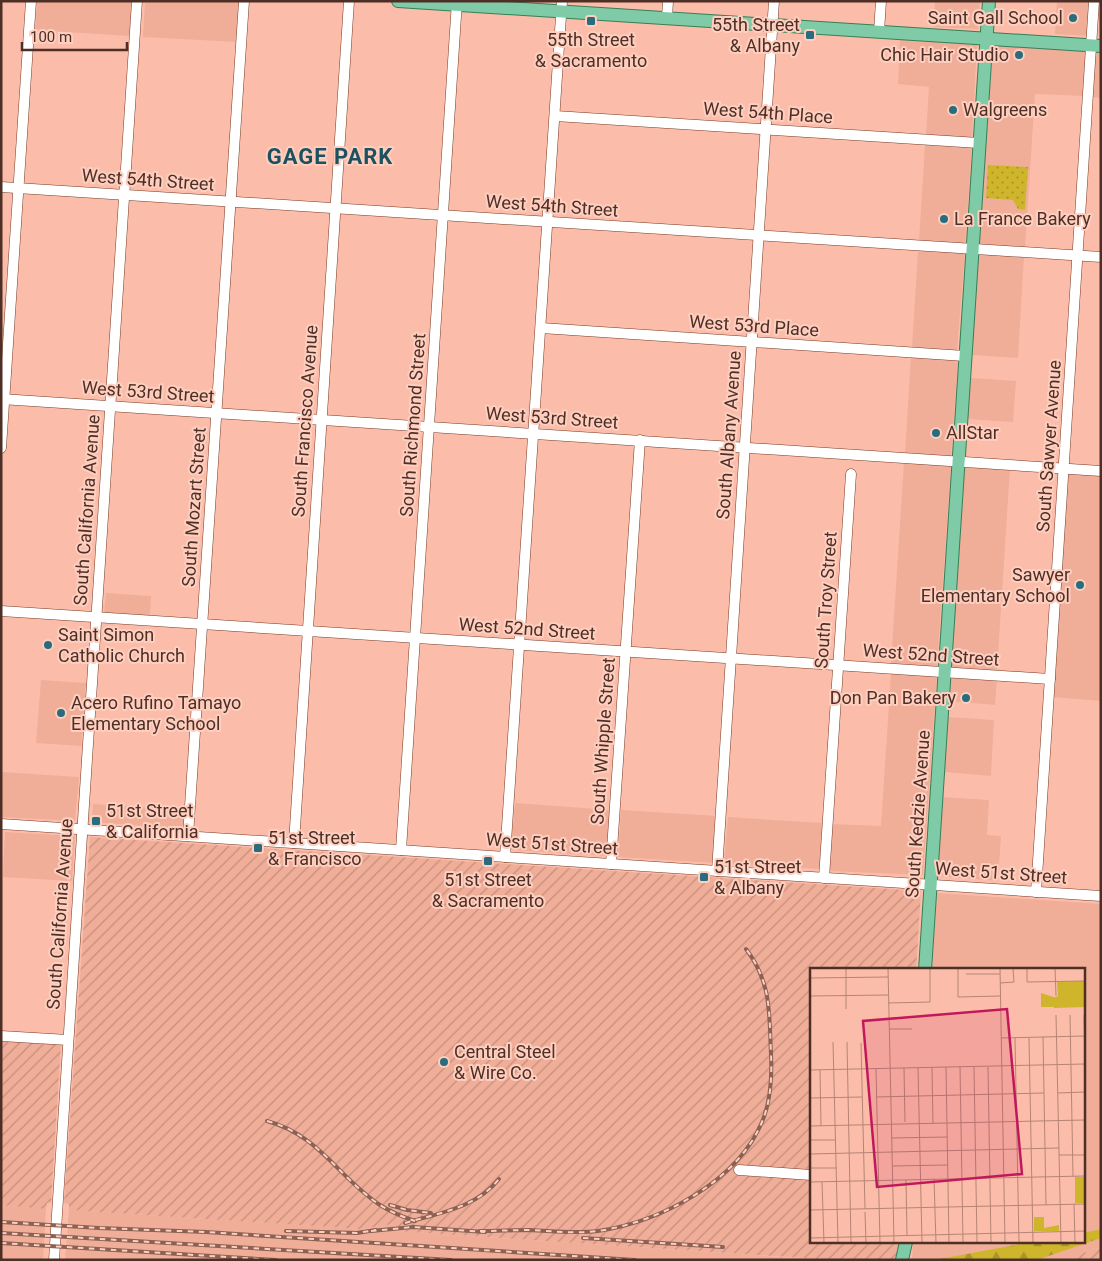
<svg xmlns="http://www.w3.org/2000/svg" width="1102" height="1261" viewBox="0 0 1102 1261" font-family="Roboto,sans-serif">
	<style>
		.built { fill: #f0ae99 }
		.industrial { fill: url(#industrial-furrows) }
		.grass { fill: url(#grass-dots) }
		.forest { fill: url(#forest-firs) }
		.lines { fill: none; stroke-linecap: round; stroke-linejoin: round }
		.minor-casing { stroke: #7a3924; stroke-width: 11 }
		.major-casing { stroke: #377e55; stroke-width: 14 }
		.minor { stroke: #fff; stroke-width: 10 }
		.major { stroke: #7fcba8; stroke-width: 12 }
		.rail-casing { stroke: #8b6154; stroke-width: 4 }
		.rail { stroke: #fecebf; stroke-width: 2; stroke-dasharray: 5.5; stroke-linecap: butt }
		.poi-dot { fill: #296c7e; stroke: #fecebf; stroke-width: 2 }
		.labels { text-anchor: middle; stroke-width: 4; stroke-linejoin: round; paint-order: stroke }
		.poi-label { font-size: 18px; fill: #4e2f26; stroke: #fecebf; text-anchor: start }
		.street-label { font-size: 18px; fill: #4e2f26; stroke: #fecebf }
		.district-label { font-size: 22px; font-weight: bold; letter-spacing: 1px; fill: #1c515f; stroke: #fecebf }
		.inset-road { fill: none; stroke: #b68475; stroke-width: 1 }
		.view { fill: #c2185b; fill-opacity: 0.15; stroke: #c2185b; stroke-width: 2.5 }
		.inset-edge { fill: none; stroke: #4e2f26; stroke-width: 2.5 }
	</style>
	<defs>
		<pattern id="industrial-furrows" width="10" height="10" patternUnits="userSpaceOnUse" patternTransform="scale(1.25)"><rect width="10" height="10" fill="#f0ae99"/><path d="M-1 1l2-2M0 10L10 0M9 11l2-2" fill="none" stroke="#c58e7d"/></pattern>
		<pattern id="grass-dots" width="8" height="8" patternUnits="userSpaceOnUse" patternTransform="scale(1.25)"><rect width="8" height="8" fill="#ceb52c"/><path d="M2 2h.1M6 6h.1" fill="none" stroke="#a99425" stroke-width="1.8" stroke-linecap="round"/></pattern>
		<pattern id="forest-firs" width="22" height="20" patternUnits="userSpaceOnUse" patternTransform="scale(1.25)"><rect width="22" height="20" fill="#ceb52c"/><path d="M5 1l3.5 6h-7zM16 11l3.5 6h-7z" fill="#a99425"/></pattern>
	</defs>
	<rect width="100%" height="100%" fill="#fbbda9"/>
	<!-- built -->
	<g class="built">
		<path d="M37,1h95l-3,35 -94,-6z"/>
		<path d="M145,1h95l-3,41 -94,-5z"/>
		<path d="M935,1h45l-2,28 -45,-2z"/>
		<path d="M1057,1h33l-2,35 -33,-2z"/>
		<path d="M900,38l77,7 -5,93 -46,-4 3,-47 -31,-3z"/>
		<path d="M993,45l94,6 -2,45 -50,-2 -10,154 -46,-3z"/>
		<path d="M1095,51l6,1v46l-8,-1z"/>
		<path d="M925,145l47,3 -7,96 -46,-3z"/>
		<path d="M918,251l47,2 -8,97 -45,-3z"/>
		<path d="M977,254l47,2 -6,102 -46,-3z"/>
		<path d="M911,356l47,3 -7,97 -46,-3z"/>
		<path d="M971,378l45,3 -3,41 -46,-3z"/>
		<path d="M904,462l47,3 -14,202 -46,-4z"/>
		<path d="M964,465l46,3 -13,203 -46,-3z"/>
		<path d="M1067,471l34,2v228l-48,-4z"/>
		<path d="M106,593l45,3 -1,20 -46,-3z"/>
		<path d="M891,673l46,3 -14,199 -94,-4 3,-47 49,2z"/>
		<path d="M951,677l46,3 -2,25 -46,-4z"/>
		<path d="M41,680l45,3 -5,63 -45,-3z"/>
		<path d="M948,717l46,3 -3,56 -47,-4z"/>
		<path d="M1,772l78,5 -4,44 -74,-4z"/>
		<path d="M942,797l47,3 -2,35 14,1 -3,45 -60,-5z"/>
		<path d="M515,803l96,7 -3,46 -97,-6z"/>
		<path d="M93,804l93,6 -2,19 -92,-7z"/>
		<path d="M621,810l96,6 -3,47 -96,-6z"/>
		<path d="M728,817l95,6 -4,46 -95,-6z"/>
		<path d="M5,832l70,4 -3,45 -69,-4z"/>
		<path d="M937,893l164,11v343l-24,8v5h-165l1,-18h170v-272h-151z"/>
		<path d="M1,1205l45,4 -3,51h-42z"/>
		<path d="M69,1210l291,19 33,-5 3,7 430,29h-761z"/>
	</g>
	<!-- industrial -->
	<g class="industrial">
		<path d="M90,837l831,54 -5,79h-105v272h88l-1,18h-65l-438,-29 -2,-7 -33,5 -291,-19v-6l-5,-1z"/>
		<path d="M1,1040l60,4 -10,158 -4,1 -1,6 -45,-4z"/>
		<path d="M1101,1247v13h-24v-5z"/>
	</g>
	<!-- grass -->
	<path class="grass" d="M988,165l40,2 -3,43 -7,-1 -5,-9 -27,-2z"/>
	<!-- forest -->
	<path class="forest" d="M1101,1229v9l-64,22h-103l97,-18h52v-9z"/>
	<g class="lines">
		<!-- minor casing -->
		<g class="minor-casing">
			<g id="minor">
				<path d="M667,18l1,-17"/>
				<path d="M879,32l2,-31"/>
				<path d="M555,116l424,27"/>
				<path d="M1,187l1100,70"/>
				<path d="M541,328l424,28"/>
				<path d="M1,399l1100,72"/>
				<path d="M1,448l30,-447"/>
				<path d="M1,611l1049,68"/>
				<path d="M1,824l1100,72"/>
				<path d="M188,836l56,-835"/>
				<path d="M294,843l55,-842"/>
				<path d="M401,850l56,-849"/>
				<path d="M505,857l57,-856"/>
				<path d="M611,864l29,-424"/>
				<path d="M717,871l57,-870"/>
				<path d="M824,878l27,-404"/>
				<path d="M1036,892l58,-891"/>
				<path d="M1,1036l67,4"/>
				<path d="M739,1170l72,5"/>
				<path d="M54,1260l83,-1259"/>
			</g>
		</g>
		<!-- major casing -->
		<g class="major-casing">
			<g id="major">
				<path d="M398,1l703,45"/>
				<path d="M925,970l64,-969"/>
				<path d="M902,1260l4,-18"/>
			</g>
		</g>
		<!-- minor -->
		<use href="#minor" class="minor"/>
		<!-- major -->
		<use href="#major" class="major"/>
		<!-- rail casing -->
		<g class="rail-casing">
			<g id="rail">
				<path d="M267,1121c52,14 71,56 113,84 11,7 23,12 35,16"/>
				<path d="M390,1205l17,5 24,3"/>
				<path d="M1,1222l98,6 107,4 429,28"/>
				<path d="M405,1223c34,-10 71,-15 94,-44"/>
				<path d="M286,1231l71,2 19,-3"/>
				<path d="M371,1231l42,-4 72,5"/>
				<path d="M480,1231c17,0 33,-1 50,-1 23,1 45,4 68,1 62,-9 139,-49 164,-109 9,-21 10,-46 9,-68 -2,-40 1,-71 -25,-105"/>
				<path d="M1,1233l450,27"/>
				<path d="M583,1238l140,9"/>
				<path d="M1,1243l275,17"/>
			</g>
		</g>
		<!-- rail -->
		<use href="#rail" class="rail"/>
	</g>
	<!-- markers -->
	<g class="poi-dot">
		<circle cx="1073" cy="18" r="5"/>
		<rect x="586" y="16" width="10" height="10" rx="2.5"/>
		<rect x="805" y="30" width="10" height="10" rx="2.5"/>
		<circle cx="1019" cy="55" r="5"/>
		<circle cx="953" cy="110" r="5"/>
		<circle cx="944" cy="219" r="5"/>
		<circle cx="936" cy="433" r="5"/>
		<circle cx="1080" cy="585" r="5"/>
		<circle cx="48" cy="645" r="5"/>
		<circle cx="966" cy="698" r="5"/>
		<circle cx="61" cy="713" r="5"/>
		<rect x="91" y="816" width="10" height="10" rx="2.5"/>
		<rect x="253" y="843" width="10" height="10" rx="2.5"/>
		<rect x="483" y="856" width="10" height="10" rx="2.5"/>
		<rect x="699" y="872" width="10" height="10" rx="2.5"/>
		<circle cx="444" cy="1062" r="5"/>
	</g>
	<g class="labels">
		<!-- poi labels -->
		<g class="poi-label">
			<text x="1063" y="24" text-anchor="end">Saint Gall School</text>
			<text x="800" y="31" text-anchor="end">55th Street<tspan x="800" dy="21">&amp; Albany</tspan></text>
			<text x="591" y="46" text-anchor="middle">55th Street<tspan x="591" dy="21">&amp; Sacramento</tspan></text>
			<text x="1009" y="61" text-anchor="end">Chic Hair Studio</text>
			<text x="963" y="116">Walgreens</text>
			<text x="954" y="225">La France Bakery</text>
			<text x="946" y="439">AllStar</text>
			<text x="1070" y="581" text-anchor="end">Sawyer<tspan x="1070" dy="21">Elementary School</tspan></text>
			<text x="58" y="641">Saint Simon<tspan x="58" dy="21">Catholic Church</tspan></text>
			<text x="956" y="704" text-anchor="end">Don Pan Bakery</text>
			<text x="71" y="709">Acero Rufino Tamayo<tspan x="71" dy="21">Elementary School</tspan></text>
			<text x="106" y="817">51st Street<tspan x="106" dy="21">&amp; California</tspan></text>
			<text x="268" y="844">51st Street<tspan x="268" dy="21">&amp; Francisco</tspan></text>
			<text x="714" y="873">51st Street<tspan x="714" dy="21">&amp; Albany</tspan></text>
			<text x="488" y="886" text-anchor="middle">51st Street<tspan x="488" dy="21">&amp; Sacramento</tspan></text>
			<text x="454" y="1058">Central Steel<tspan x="454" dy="21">&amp; Wire Co.</tspan></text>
		</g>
		<!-- street labels -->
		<g class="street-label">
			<text transform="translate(768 113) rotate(4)" y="6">West 54th Place</text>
			<text transform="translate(148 180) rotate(4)" y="6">West 54th Street</text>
			<text transform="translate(552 206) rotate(4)" y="6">West 54th Street</text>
			<text transform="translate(754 326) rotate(4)" y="6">West 53rd Place</text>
			<text transform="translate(148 392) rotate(4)" y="6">West 53rd Street</text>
			<text transform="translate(552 418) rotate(4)" y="6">West 53rd Street</text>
			<text transform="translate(305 421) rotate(-86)" y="6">South Francisco Avenue</text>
			<text transform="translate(413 425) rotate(-86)" y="6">South Richmond Street</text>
			<text transform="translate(729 435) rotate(-86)" y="6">South Albany Avenue</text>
			<text transform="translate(1049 446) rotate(-86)" y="6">South Sawyer Avenue</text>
			<text transform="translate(194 507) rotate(-86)" y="6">South Mozart Street</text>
			<text transform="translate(87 510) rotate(-86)" y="6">South California Avenue</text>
			<text transform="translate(826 600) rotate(-86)" y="6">South Troy Street</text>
			<text transform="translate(527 629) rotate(4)" y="6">West 52nd Street</text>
			<text transform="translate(931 655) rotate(4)" y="6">West 52nd Street</text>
			<text transform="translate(603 741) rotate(-86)" y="6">South Whipple Street</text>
			<text transform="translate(918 814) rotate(-86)" y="6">South Kedzie Avenue</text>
			<text transform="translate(552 844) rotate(4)" y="6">West 51st Street</text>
			<text transform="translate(1001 873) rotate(4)" y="6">West 51st Street</text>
			<text transform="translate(60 914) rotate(-86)" y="6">South California Avenue</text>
		</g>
		<!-- district labels -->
		<g class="district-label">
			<text x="330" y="164">GAGE PARK</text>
		</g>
	</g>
	<!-- overview -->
	<g transform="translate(810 968)">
		<rect width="275" height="275" fill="#fbbda9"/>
		<path d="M231,25l44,14h-44zM224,249h10v11l15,-3v6h-25z" fill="#ceb52c"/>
		<path d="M275,13v26l-31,1v-10l4,-2 -1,-14zM265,209h10v26h-10z" fill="#ceb52c"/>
		<path class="inset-road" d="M36,0v41M78,0l6,275M148,0v29l42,-1M190,0l5,275M217,0v14l58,-1M245,0l1,28M156,6h34M0,10l78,-1M190,15l14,-1 -1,-14M0,28l78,-1M78,35l42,-1v-34M246,47l5,228M260,47l3,161M274,47l1,42M79,61h23M233,69l3,168M191,70l84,-2M205,70l4,205M219,70l4,205M23,74l5,201M37,74l4,201M51,75l4,166M136,99l3,176M150,99l3,176M164,99l3,176M178,99l3,176M94,100l1,54M108,100l4,175M122,100l1,56M66,101l4,174M0,102l275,-6M10,102l1,56M248,125l27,-1M66,129l168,-4M0,130l52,-1M0,158l275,-6M81,170l56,-1M0,172h25M0,186l249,-6M249,187h26M82,198l56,-1M0,200h26M124,211l2,64M96,212l1,55M0,214l275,-6M12,214l2,61M264,236l1,39M0,242l275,-6M55,244l1,31M0,270l275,-7"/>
		<path class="view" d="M197,41l15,165 -145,13 -14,-166z"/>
		<rect width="275" height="275" class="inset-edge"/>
	</g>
	<!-- border -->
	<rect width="1102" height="1261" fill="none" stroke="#4e2f26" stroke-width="5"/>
	<!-- scale -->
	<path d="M22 42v8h105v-8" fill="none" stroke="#4e2f26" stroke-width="2.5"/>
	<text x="30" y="42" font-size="15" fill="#4e2f26" stroke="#fecebf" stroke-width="4" paint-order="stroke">100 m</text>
</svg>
